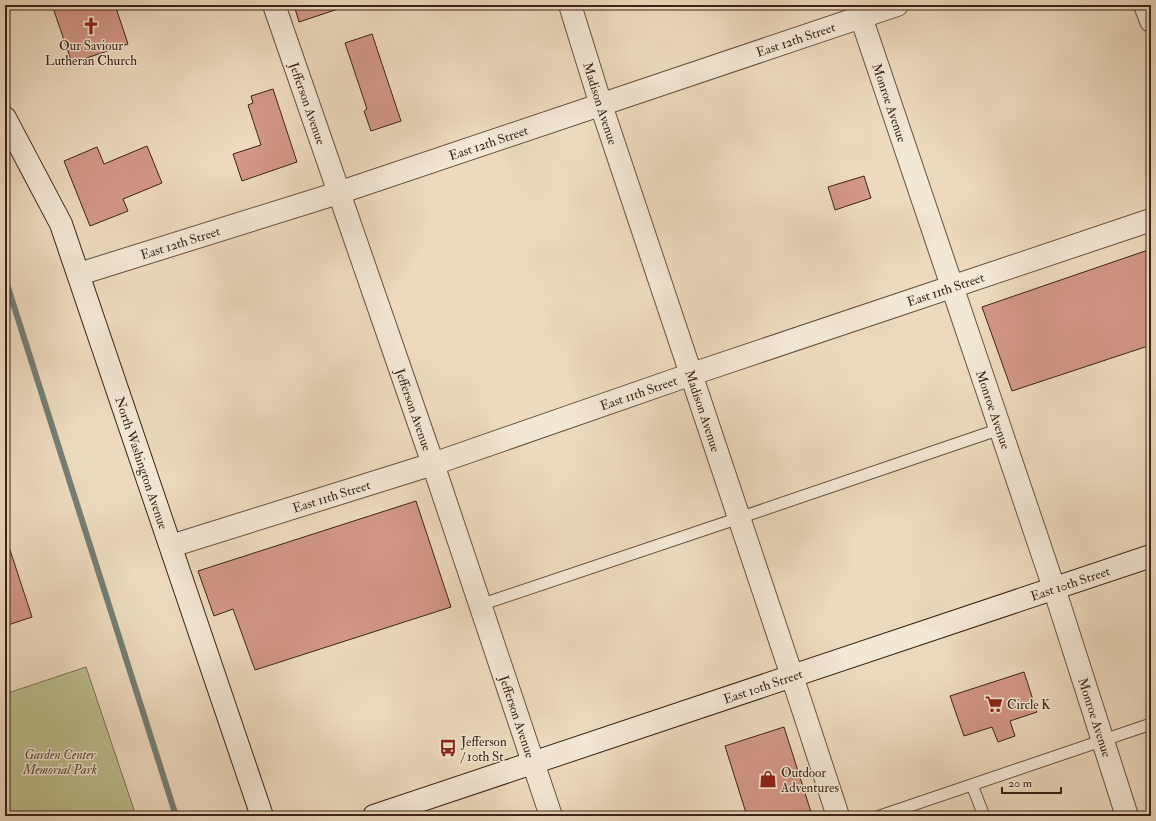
<svg xmlns="http://www.w3.org/2000/svg" width="1156" height="821" viewBox="0 0 1156 821" font-family="'IM FELL Double Pica',serif">
	<style>
		.green { fill: #bbbe8f; stroke: #7a7153 }
		.lines { fill: none; stroke-linecap: round; stroke-linejoin: round }
		.stream { stroke: #747e77; stroke-width: 6 }
		.building { fill: #d39787; stroke: #3a2417 }
		.service-casing { stroke: #675241; stroke-width: 13 }
		.minor-casing { stroke: #675241; stroke-width: 24 }
		.tertiary-casing { stroke: #675241; stroke-width: 24 }
		.secondary-casing { stroke: #3a2417; stroke-width: 24 }
		.service { stroke: #f3e7d5; stroke-width: 11 }
		.minor { stroke: #f3e7d5; stroke-width: 22 }
		.tertiary { stroke: #f3e7d5; stroke-width: 22 }
		.secondary { stroke: #f3e7d5; stroke-width: 22 }
		.labels { text-anchor: middle; stroke-width: 3; stroke-linejoin: round; paint-order: stroke }
		.street-label { font-size: 13px; fill: #3a2417; stroke: #f3e7d5 }
		.poi-label { font-size: 13px; fill: #3a2417; stroke: #f3e7d5; text-anchor: start }
		.park-label { font-size: 13px; font-style: italic; fill: #5a4a35; stroke: #f3e7d5 }
	</style>
	<rect width="100%" height="100%" fill="#eddabe"/>
	<filter id="stains"><feTurbulence type="fractalNoise" baseFrequency=".005" numOctaves="4"/><feColorMatrix values="0 0 0 0 .2 0 0 0 0 .09 0 0 0 0 .02 0 0 0 .5 -.17"/></filter>
	<radialGradient id="worn" r=".72"><stop offset=".6" stop-color="#630" stop-opacity="0"/><stop offset="1" stop-color="#630" stop-opacity=".3"/></radialGradient>
	<!-- green -->
	<path class="green" d="M86,667l50,149h-131v-122z"/>
	<g class="lines">
		<!-- stream -->
		<path class="stream" d="M5,278l171,538"/>
	</g>
	<!-- building -->
	<g class="building">
		<path d="M62,5h53l13,39 -56,19 -19,-55z"/>
		<path d="M294,5h47v3l-42,14z"/>
		<path d="M372,34l29,87 -30,10 -7,-20 3,-2 -22,-66z"/>
		<path d="M273,89l24,73 -55,19 -9,-27 28,-9 -13,-40 5,-2 -2,-7z"/>
		<path d="M147,146l15,37 -39,16 5,12 -38,15 -26,-65 33,-14 7,17z"/>
		<path d="M864,176l7,22 -36,12 -7,-23z"/>
		<path d="M1151,249v96l-139,46 -30,-84z"/>
		<path d="M416,501l35,106 -196,63 -22,-61 -19,7 -16,-45z"/>
		<path d="M8,544l24,73 -27,9v-81z"/>
		<path d="M1024,672l13,40 -27,9 5,15 -17,6 -6,-15 -28,9 -14,-40z"/>
		<path d="M784,727l27,85 -13,4h-51l-22,-70z"/>
	</g>
	<g class="lines">
		<!-- service casing -->
		<g class="service-casing">
			<g id="service">
				<path d="M480,605l259,-87 261,-89"/>
				<path d="M972,785l12,31"/>
				<path d="M880,816l271,-92"/>
			</g>
		</g>
		<!-- minor casing -->
		<g class="minor-casing">
			<g id="minor">
				<path id="s1" d="M274,5l159,459 118,352"/>
				<path id="s2" d="M570,5l31,100 191,571"/>
				<path id="s3" d="M857,5l197,583 73,228"/>
				<path d="M1145,5l6,16"/>
				<path id="s4" d="M79,274l259,-81 559,-188"/>
				<path id="s5" d="M171,546l262,-82 259,-90 459,-154"/>
			</g>
		</g>
		<!-- tertiary casing -->
		<g class="tertiary-casing">
			<path id="tertiary" d="M792,676l46,140"/>
		</g>
		<!-- secondary casing -->
		<g class="secondary-casing">
			<g id="secondary">
				<path id="s6" d="M5,118l56,106 201,592"/>
				<path id="s7" d="M374,816l777,-260"/>
			</g>
		</g>
		<!-- service -->
		<use href="#service" class="service"/>
		<!-- minor -->
		<use href="#minor" class="minor"/>
		<!-- tertiary -->
		<use href="#tertiary" class="tertiary"/>
		<!-- secondary -->
		<use href="#secondary" class="secondary"/>
	</g>
	<!-- icons -->
	<defs>
		<g id="church-bare" transform="scale(1.38)"><path d="M-1.2-6h2.4v3.5h3.3v2.4h-3.3V6h-2.4V-.1h-3.3v-2.4h3.3Z" fill="#8f2418" stroke="#f3e7d5" stroke-width="2.5" paint-order="stroke"/></g>
		<g id="supermarket-bare" transform="scale(1.38)"><path d="M-6-5.5h2.5l.6 2H6L4.5 2H-2.5L-4.4-4H-6ZM-1.5 3.2a1.3 1.3 0 1 0 .1 0ZM3 3.2a1.3 1.3 0 1 0 .1 0Z" fill="#8f2418" stroke="#f3e7d5" stroke-width="2.5" paint-order="stroke"/></g>
		<g id="bus-bare" transform="scale(1.38)"><path d="M-5-6H5V4H4V6H2V4H-2V6H-4V4H-5ZM-3.5-4V0h7V-4ZM-3.5 1.2v1.5H-2V1.2ZM2 1.2v1.5H3.5V1.2Z" fill="#8f2418" stroke="#f3e7d5" stroke-width="2.5" paint-order="stroke"/></g>
		<g id="shop-bare" transform="scale(1.38)"><path d="M-5-2.5h2.3a2.7 3.5 0 0 1 5.4 0H5L5.5 6h-11ZM-1.5-2.5h3a1.5 2.3 0 0 0-3 0Z" fill="#8f2418" stroke="#f3e7d5" stroke-width="2.5" paint-order="stroke"/></g>
	</defs>
	<g fill-rule="evenodd">
		<use href="#church-bare" x="91" y="26"/>
		<use href="#supermarket-bare" x="994" y="704"/>
		<use href="#bus-bare" x="448" y="748"/>
		<use href="#shop-bare" x="768" y="779"/>
	</g>
	<g class="labels">
		<!-- street labels -->
		<g class="street-label">
			<text dy="5" stroke="none"><textPath href="#s4" startOffset="754">East 12th Street</textPath></text>
			<text dy="5" stroke="none"><textPath href="#s2" startOffset="103">Madison Avenue</textPath></text>
			<text dy="5" stroke="none"><textPath href="#s3" startOffset="103">Monroe Avenue</textPath></text>
			<text dy="5" stroke="none"><textPath href="#s1" startOffset="104">Jefferson Avenue</textPath></text>
			<text dy="5" stroke="none"><textPath href="#s4" startOffset="430">East 12th Street</textPath></text>
			<text dy="5" stroke="none"><textPath href="#s4" startOffset="106">East 12th Street</textPath></text>
			<text dy="5" stroke="none"><textPath href="#s5" startOffset="816">East 11th Street</textPath></text>
			<text dy="5" stroke="none"><textPath href="#s5" startOffset="492">East 11th Street</textPath></text>
			<text dy="5" stroke="none"><textPath href="#s1" startOffset="428">Jefferson Avenue</textPath></text>
			<text dy="5" stroke="none"><textPath href="#s2" startOffset="427">Madison Avenue</textPath></text>
			<text dy="5" stroke="none"><textPath href="#s3" startOffset="427">Monroe Avenue</textPath></text>
			<text dy="5" stroke="none"><textPath href="#s6" startOffset="372">North Washington Avenue</textPath></text>
			<text dy="5" stroke="none"><textPath href="#s5" startOffset="168">East 11th Street</textPath></text>
			<text dy="5" stroke="none"><textPath href="#s7" startOffset="734">East 10th Street</textPath></text>
			<text dy="5" stroke="none"><textPath href="#s7" startOffset="410">East 10th Street</textPath></text>
			<text dy="5" stroke="none"><textPath href="#s1" startOffset="752">Jefferson Avenue</textPath></text>
			<text dy="5" stroke="none"><textPath href="#s3" startOffset="751">Monroe Avenue</textPath></text>
		</g>
		<!-- poi labels -->
		<g class="poi-label">
			<text x="91" y="50" text-anchor="middle">Our Saviour<tspan x="91" dy="15">Lutheran Church</tspan></text>
			<text x="1007" y="709">Circle K</text>
			<text x="461" y="746">Jefferson<tspan x="461" dy="15">/ 10th St</tspan></text>
			<text x="781" y="777">Outdoor<tspan x="781" dy="15">Adventures</tspan></text>
		</g>
		<!-- park labels -->
		<g class="park-label">
			<text x="60" y="759">Garden Center<tspan x="60" dy="15">Memorial Park</tspan></text>
		</g>
	</g>
	<!-- margin -->
	<rect width="1156" height="821" fill="none" stroke="#eddabe" stroke-width="20"/>
	<rect x="6" y="6" width="1144" height="809" fill="none" stroke="#3a2417" stroke-width="2"/>
	<rect x="10" y="10" width="1136" height="801" fill="none" stroke="#3a2417"/>
	<!-- scale -->
	<path d="M1002 787v6h59v-6" fill="none" stroke="#3a2417" stroke-width="2"/>
	<text x="1008" y="787" font-size="12" fill="#3a2417" stroke="#f3e7d5" stroke-width="3" paint-order="stroke">20 m</text>
	<rect width="100%" height="100%" filter="url(#stains)"/>
	<rect width="100%" height="100%" fill="url(#worn)"/>
</svg>
